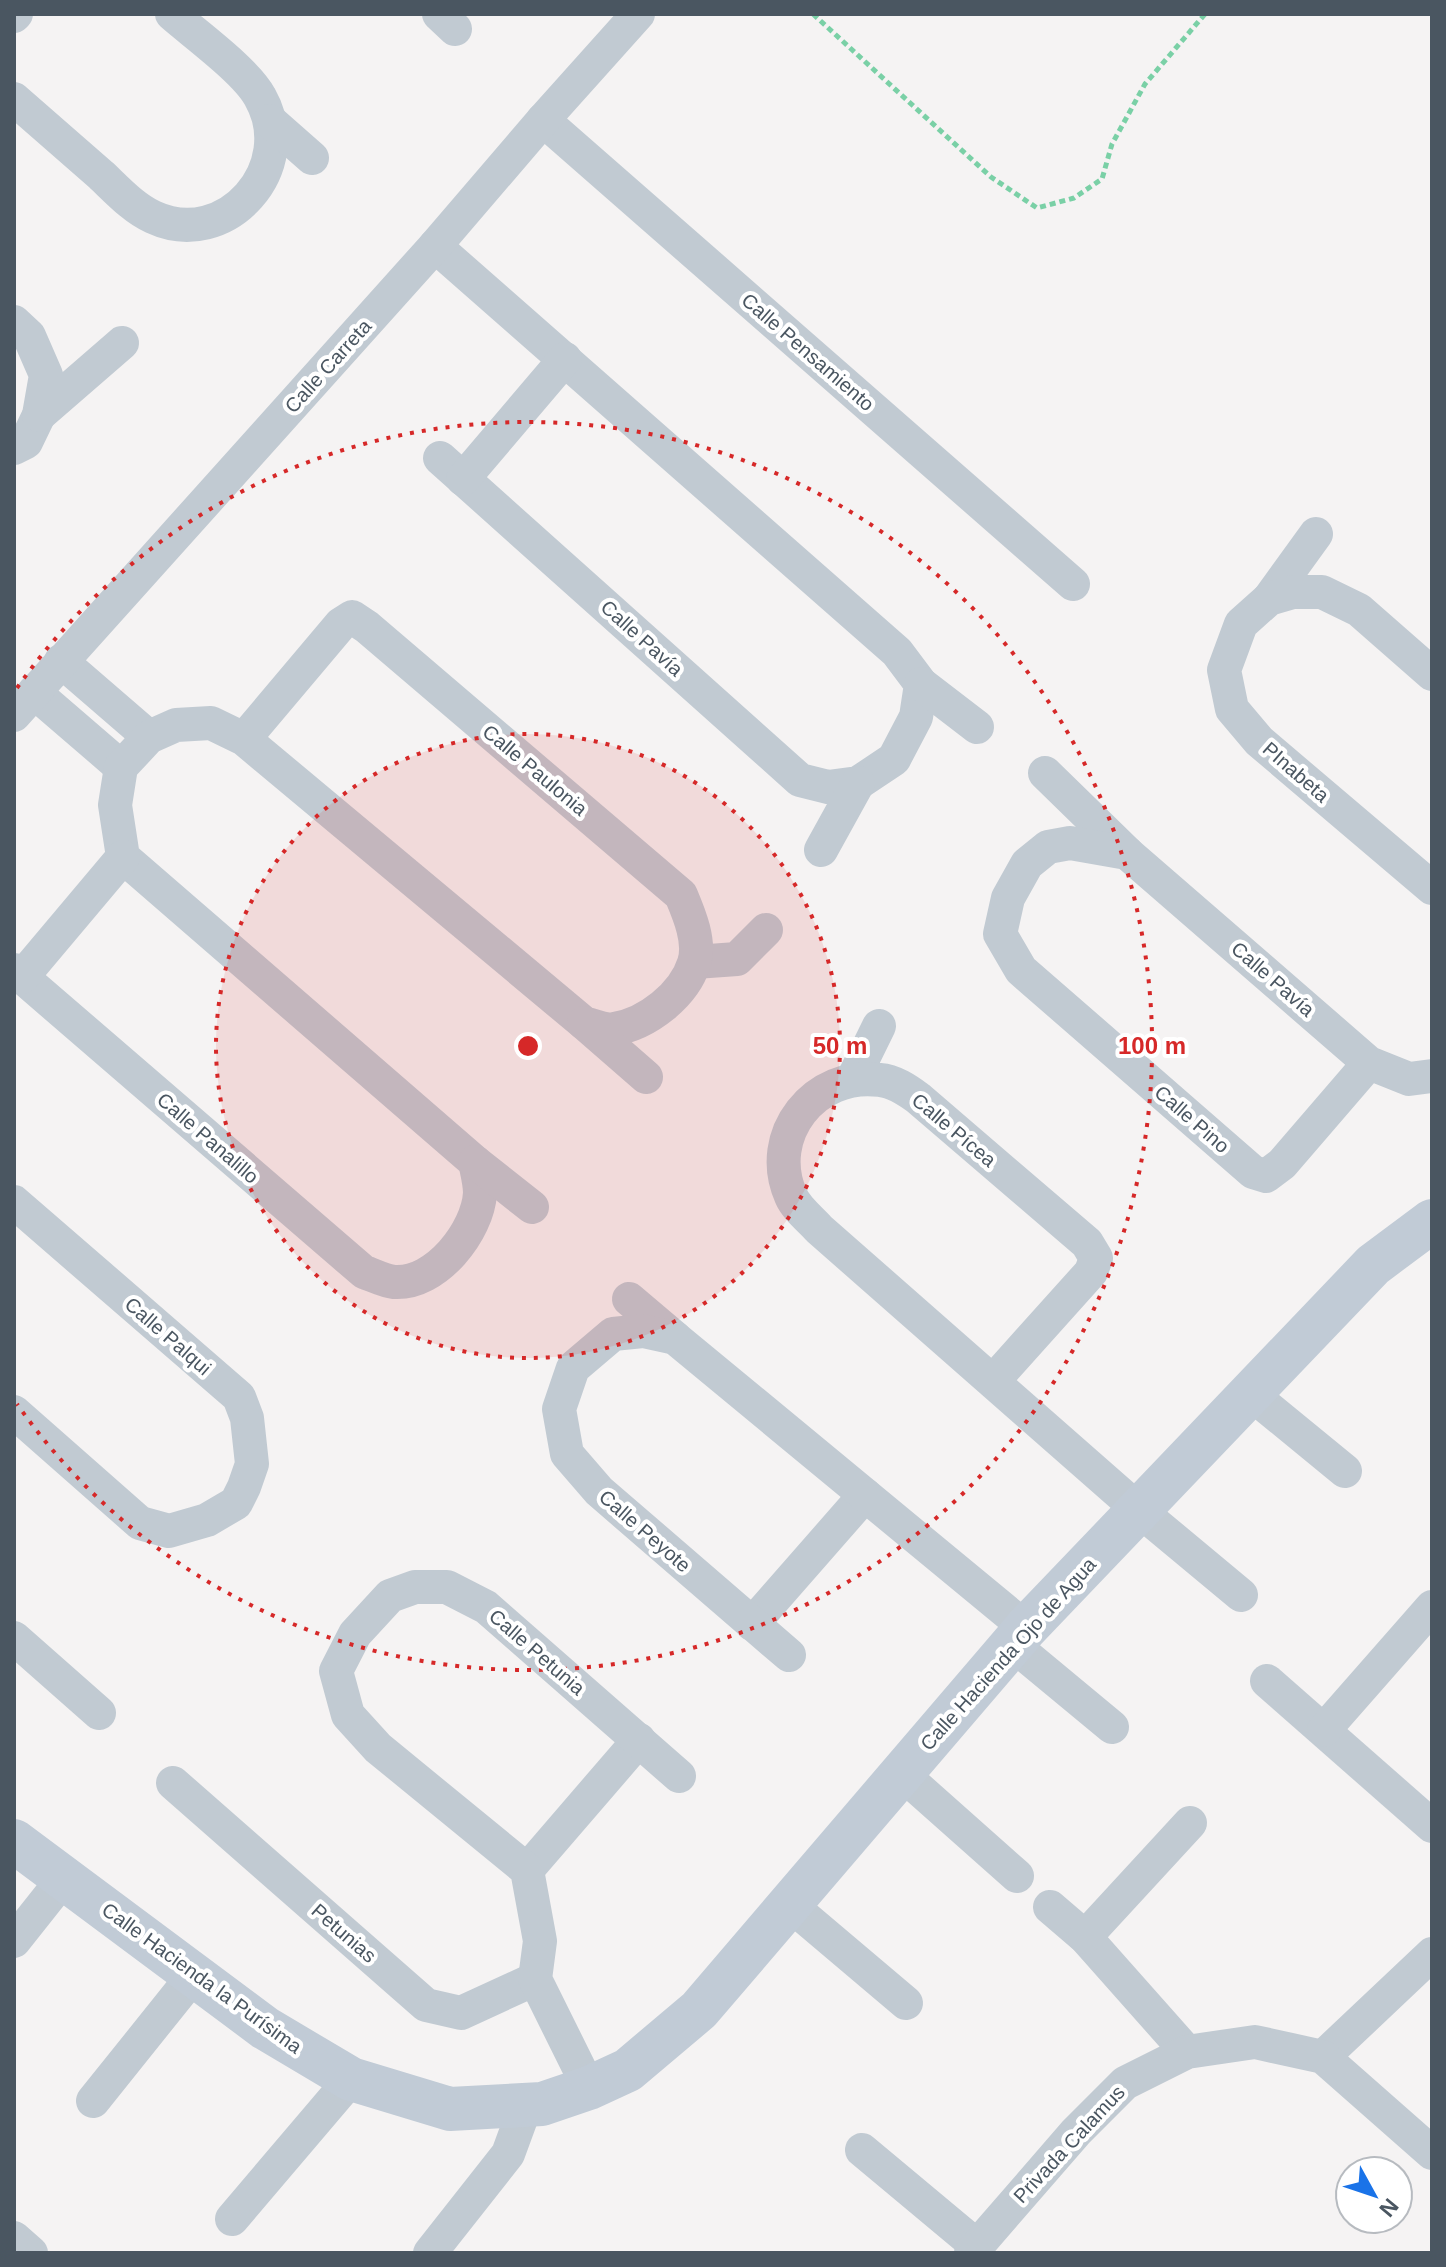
<svg xmlns="http://www.w3.org/2000/svg" width="1446" height="2267" viewBox="0 0 1446 2267" font-family="Arial,sans-serif">
	<style>
		.lines { fill: none; stroke-linecap: round; stroke-linejoin: round }
		.path { stroke: #7ad0a6; stroke-width: 5; stroke-dasharray: 6 4; stroke-linecap: butt }
		.street { stroke: #c1cad2; stroke-width: 34 }
		.secondary { stroke: #c1cbd6; stroke-width: 44 }
		.ring { fill: none; stroke: #d62828; stroke-width: 4; stroke-dasharray: 4 8 }
		.labels { text-anchor: middle; stroke-width: 8; stroke-linejoin: round; paint-order: stroke }
		.street-label { font-size: 20px; fill: #4a5661; stroke: #fff }
		.centre { fill: #d62828; stroke: #fff; stroke-width: 4 }
		.ring-label { font-size: 24px; text-anchor: middle; font-weight: bold; fill: #d62828; stroke: #fff; stroke-width: 8; stroke-linejoin: round; paint-order: stroke }
	</style>
	<rect width="100%" height="100%" fill="#f5f3f3"/>
	<g class="lines">
		<!-- path -->
		<path class="path" d="M813,14l178,163 46,31 37,-10 28,-19 10,-35 33,-60 60,-70"/>
		<!-- street -->
		<g class="street">
			<path d="M439,14l16,15"/>
			<path d="M14,16l2,-2"/>
			<path d="M14,99c29,25 58,51 87,76 15,14 32,33 52,42 73,34 147,-50 107,-120 -14,-26 -64,-62 -88,-83"/>
			<path d="M543,120l530,464"/>
			<path d="M270,121l42,37"/>
			<path d="M435,246l462,406 24,32 -5,33 -22,42 -36,24 -30,4 -28,-7 -360,-322"/>
			<path d="M14,322l15,14 17,39 -7,40 -13,27 -12,6"/>
			<path d="M39,415l83,-72"/>
			<path d="M463,479l102,-120"/>
			<path d="M1269,599l47,-65"/>
			<path d="M61,661l88,76"/>
			<path d="M1432,674l-73,-64 -37,-18h-29l-24,7 -28,25 -17,46 8,39 27,32 173,147"/>
			<path d="M921,684l56,43"/>
			<path d="M34,692l87,75"/>
			<path d="M14,715l421,-469 108,-126 95,-106"/>
			<path d="M1045,773l82,80"/>
			<path d="M821,850l37,-67"/>
			<path d="M695,962l42,-3 29,-29"/>
			<path d="M14,970l350,302c9,3 20,9 30,10 42,3 84,-51 86,-89 0,-10 -3,-21 -5,-31l-352,-305 -8,-52 6,-38 28,-30 27,-12 35,-2 33,16 340,284c9,2 21,8 30,6 33,-5 70,-34 80,-66 7,-21 -5,-49 -13,-68l-314,-268 -15,-10 -11,7 -97,115"/>
			<path d="M22,977l101,-120"/>
			<path d="M584,1023l62,54"/>
			<path d="M1369,1063l-87,101 -16,12 -13,-4 -232,-202 -21,-36 8,-36 19,-34 21,-17 22,-4 57,10 242,210 40,16 23,-3"/>
			<path d="M853,1079l26,-53"/>
			<path d="M475,1162l57,45"/>
			<path d="M14,1202l225,195 8,21 5,46 -8,23 -8,16 -29,17 -38,11 -29,-8 -126,-111"/>
			<path d="M629,1299l46,39"/>
			<path d="M994,1380l97,-108 5,-14 -9,-15 -169,-145c-11,-8 -24,-17 -38,-18 -65,-9 -116,55 -89,116 5,12 19,23 28,33l321,282 101,84"/>
			<path d="M1251,1394l94,77"/>
			<path d="M752,1624l113,-129"/>
			<path d="M14,1638l85,75"/>
			<path d="M1012,1644l100,83"/>
			<path d="M789,1655l-190,-164 -32,-37 -8,-45 14,-41 40,-34 30,-3 32,7 351,290"/>
			<path d="M1267,1681l165,145"/>
			<path d="M1324,1730l108,-123"/>
			<path d="M901,1773l116,103"/>
			<path d="M173,1783l253,222 35,8 74,-34"/>
			<path d="M527,1870l112,-130"/>
			<path d="M789,1904l117,99"/>
			<path d="M1050,1907l35,30 102,115"/>
			<path d="M1085,1937l105,-114"/>
			<path d="M14,1941l50,-63"/>
			<path d="M1323,2057l109,-103"/>
			<path d="M589,2088l-54,-109 5,-38 -13,-71 -149,-122 -30,-33 -12,-44 19,-37 35,-38 25,-9h32l39,20 193,169"/>
			<path d="M93,2101l101,-126"/>
			<path d="M862,2150l115,96"/>
			<path d="M232,2219l119,-140"/>
			<path d="M14,2238l17,15"/>
			<path d="M430,2253l78,-99 18,-49"/>
			<path d="M971,2253l105,-121 49,-49 62,-31 68,-10 68,15 109,96"/>
		</g>
		<!-- secondary -->
		<path class="secondary" d="M14,1841l251,187 86,51 99,30 92,-5 47,-16 39,-18 71,-60 327,-382 347,-363 59,-44"/>
	</g>
	<!-- distance rings -->
	<circle cx="528" cy="1046" r="312" fill="#d62828" fill-opacity=".12"/>
	<g class="ring">
		<circle cx="528" cy="1046" r="312"/>
		<path d="M17 688A624 624 0 1 1 17 1404"/>
	</g>
	<g class="labels">
		<!-- street labels -->
		<g class="street-label">
			<text transform="translate(808 352) rotate(41)" y="7">Calle Pensamiento</text>
			<text transform="translate(328 366) rotate(-48)" y="7">Calle Carreta</text>
			<text transform="translate(642 638) rotate(42)" y="7">Calle Pavía</text>
			<text transform="translate(535 770) rotate(40)" y="7">Calle Paulonia</text>
			<text transform="translate(1296 772) rotate(41)" y="7">PInabeta</text>
			<text transform="translate(1273 979) rotate(41)" y="7">Calle Pavía</text>
			<text transform="translate(1192 1119) rotate(41)" y="7">Calle Pino</text>
			<text transform="translate(954 1130) rotate(40)" y="7">Calle Pícea</text>
			<text transform="translate(208 1138) rotate(41)" y="7">Calle Panalillo</text>
			<text transform="translate(168 1336) rotate(41)" y="7">Calle Palqui</text>
			<text transform="translate(645 1531) rotate(41)" y="7">Calle Peyote</text>
			<text transform="translate(537 1652) rotate(41)" y="7">Calle Petunia</text>
			<text transform="translate(1008 1654) rotate(-48)" y="7">Calle Hacienda Ojo de Agua</text>
			<text transform="translate(344 1933) rotate(41)" y="7">Petunias</text>
			<text transform="translate(202 1978) rotate(36)" y="7">Calle Hacienda la Purísima</text>
			<text transform="translate(1069 2144) rotate(-47)" y="7">Privada Calamus</text>
		</g>
	</g>
	<circle cx="528" cy="1046" r="12" class="centre"/>
	<g class="ring-label">
		<text x="840" y="1054">50 m</text>
		<text x="1152" y="1054">100 m</text>
	</g>
	<!-- border -->
	<rect width="1446" height="2267" fill="none" stroke="#4a5661" stroke-width="32"/>
	<!-- north arrow -->
	<g transform="translate(1374 2195) rotate(130)"><circle r="38" fill="#ffffff" stroke="#b7bbc0" stroke-width="2"/>
	<path d="M0-6L14 30L0 20L-14 30Z" fill="#1a73e8"/>
	<text y="-12" font-size="22" font-weight="bold" text-anchor="middle" fill="#4a5661">N</text>
	</g>
</svg>
